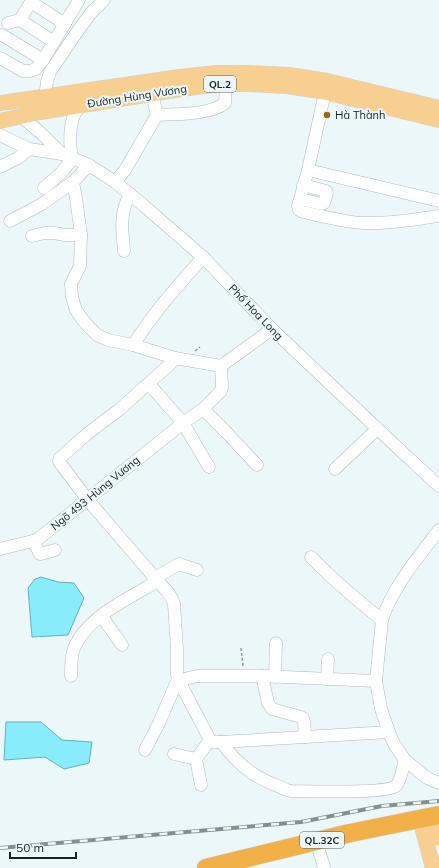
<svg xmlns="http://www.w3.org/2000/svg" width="439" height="868" viewBox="0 0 439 868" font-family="Mulish,sans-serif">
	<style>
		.water { fill: #89ecfa; stroke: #68aeb8 }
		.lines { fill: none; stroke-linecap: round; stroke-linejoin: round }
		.minor-casing { stroke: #afbbbd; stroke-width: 13 }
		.major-casing { stroke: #d1d2d2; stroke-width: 16 }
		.highway-casing { stroke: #d1d2d2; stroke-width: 19 }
		.path { stroke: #90999a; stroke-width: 1.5; stroke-dasharray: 3 2; stroke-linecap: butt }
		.minor { stroke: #fff; stroke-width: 12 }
		.major { stroke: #f7d091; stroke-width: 15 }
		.highway { stroke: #f1b048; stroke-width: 18 }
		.rail-casing { stroke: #868f90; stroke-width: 4 }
		.rail { stroke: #ebf7f9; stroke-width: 2.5; stroke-dasharray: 8; stroke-linecap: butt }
		.poi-dot { fill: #976918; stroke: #ebf7f9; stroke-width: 1.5 }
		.labels { text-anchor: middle; stroke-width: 4; stroke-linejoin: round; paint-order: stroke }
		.shield { fill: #ebf7f9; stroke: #596060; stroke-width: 1 }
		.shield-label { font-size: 10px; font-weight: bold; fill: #1a1f1f }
		.street-label { font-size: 11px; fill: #1a1f1f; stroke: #ebf7f9 }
		.poi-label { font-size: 11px; fill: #1a1f1f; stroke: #ebf7f9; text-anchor: start }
	</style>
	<rect width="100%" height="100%" fill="#ebf7f9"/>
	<!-- water -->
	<g class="water">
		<path d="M41,577l17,5 16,1 10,15 -16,37 -36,2 -4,-49 7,-9z"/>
		<path d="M6,722h35l21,18 30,2 -3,21 -25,6 -19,-12 -41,3z"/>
	</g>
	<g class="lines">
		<!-- minor casing -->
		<g class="minor-casing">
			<g id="minor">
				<path d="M31,2l34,22"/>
				<path d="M20,20l34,22"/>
				<path d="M8,23l12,-3 12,-20"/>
				<path d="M2,35l41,25"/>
				<path d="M0,58l23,13h7l6,-2 7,-9 36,-60"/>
				<path d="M325,92l-17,78 131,31"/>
				<path d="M45,97l2,-15 3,-10 29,-43 12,-16 13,-13"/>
				<path d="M157,115c18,-1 54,0 68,-12l1,-19"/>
				<path d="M21,116l22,19 19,19"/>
				<path d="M0,135l29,14 33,5 27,11 26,17 28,23 60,52 69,72 128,121 39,36"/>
				<path d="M89,165l-16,17 3,16 5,37 -1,31 -9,18 1,13 4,13 6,9 7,8 8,8 11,5 25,5 42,13 46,8 51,-37"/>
				<path d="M0,167l18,-9 11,-9"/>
				<path d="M308,170l-10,36 1,4 4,2c23,5 48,12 71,11 22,0 43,-4 65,-7"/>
				<path d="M115,182l10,-12 32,-55 -5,-21"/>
				<path d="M44,188l18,-16 10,-13c-3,-18 -4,-39 8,-54"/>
				<path d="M300,199l22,5 2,-1 3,-10 -1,-2 -23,-6"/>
				<path d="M10,221l32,-17 31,-22"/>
				<path d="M32,236l13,-3h9l11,2h16"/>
				<path d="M124,251c-1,-15 -4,-31 1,-45 1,-4 3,-8 5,-12"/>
				<path d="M133,345l15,-22 16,-21 39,-45"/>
				<path d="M175,358l-6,7 -49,44 -33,25 -27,24 -1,3 1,2 27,36 68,79c7,9 16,14 19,26l3,45v25l1,5 32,61 3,2h8l168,-10"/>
				<path d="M149,384l34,39 26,44"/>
				<path d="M203,409l22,22 32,34"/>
				<path d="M335,469l42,-40"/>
				<path d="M439,530c-20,26 -47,58 -57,90l-6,61 5,28 8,23 5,12 11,16 22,18 12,5"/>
				<path d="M33,541l7,13h1l14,-4"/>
				<path d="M0,549l33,-8 5,-2 145,-116 20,-14 18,-18 1,-4 -1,-21"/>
				<path d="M311,557c22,23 46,43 71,63"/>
				<path d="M155,578l22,-13 2,-1 18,6"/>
				<path d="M102,615l5,9 15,21"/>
				<path d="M71,676c0,-8 0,-17 2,-25 11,-33 56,-53 85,-70"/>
				<path d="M262,676l6,27 4,6 29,8 2,1 1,4 1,15"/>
				<path d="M275,677l1,-34"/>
				<path d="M327,679l1,-20"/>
				<path d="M180,682l8,-4 9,-2h65l114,5"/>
				<path d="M221,742c9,12 20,24 34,33 9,6 21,10 32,15l4,1c18,0 94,3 105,-5 5,-5 7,-20 9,-26"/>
				<path d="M145,750l14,-27 19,-44"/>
				<path d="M174,754l22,5 14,-19"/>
				<path d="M196,759l5,26"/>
				<path d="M316,841l8,26"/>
			</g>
		</g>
		<!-- major casing -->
		<g class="major-casing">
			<g id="major">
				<path d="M0,103l180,-26 37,-4h31l41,2 38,6 112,27"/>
				<path d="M0,121l40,-9 141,-23 37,-5h31l38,2 38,6 114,28"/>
				<path d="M433,816l6,22"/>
				<path d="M420,819l13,49"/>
			</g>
		</g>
		<!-- highway casing -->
		<g class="highway-casing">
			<path id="highway" d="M206,868l144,-35 89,-18"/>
		</g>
		<!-- path -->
		<g class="path">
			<path d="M195,351l5,-4"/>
			<path d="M241,648l2,18"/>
		</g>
		<!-- minor -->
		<use href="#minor" class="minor"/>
		<!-- major -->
		<use href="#major" class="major"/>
		<!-- highway -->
		<use href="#highway" class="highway"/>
		<!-- rail casing -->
		<g class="rail-casing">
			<path id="rail" d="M0,848l301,-26 81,-16 57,-5"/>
		</g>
		<!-- rail -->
		<use href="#rail" class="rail"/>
	</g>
	<!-- markers -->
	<circle class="poi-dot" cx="327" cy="115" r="4"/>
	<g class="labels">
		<!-- shield labels -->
		<g class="shield">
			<rect x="204" y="76" width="32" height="16" rx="3"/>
			<rect x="300" y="832" width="44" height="16" rx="3"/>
		</g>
		<g class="shield-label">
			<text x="220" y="88">QL.2</text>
			<text x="322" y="844">QL.32C</text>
		</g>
		<!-- street labels -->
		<g class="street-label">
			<text transform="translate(137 96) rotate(-9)" y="4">Đường Hùng Vương</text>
			<text transform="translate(256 312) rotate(46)" y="4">Phố Hoa Long</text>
			<text transform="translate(95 493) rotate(-39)" y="4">Ngõ 493 Hùng Vương</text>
		</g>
		<!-- poi labels -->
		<g class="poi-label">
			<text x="335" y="119">Hà Thành</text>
		</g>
	</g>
	<!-- scale -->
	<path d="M10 852v6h66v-6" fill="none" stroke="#1a1f1f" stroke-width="2"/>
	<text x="16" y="852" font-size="12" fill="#1a1f1f" stroke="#ebf7f9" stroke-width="3" paint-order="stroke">50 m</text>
</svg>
